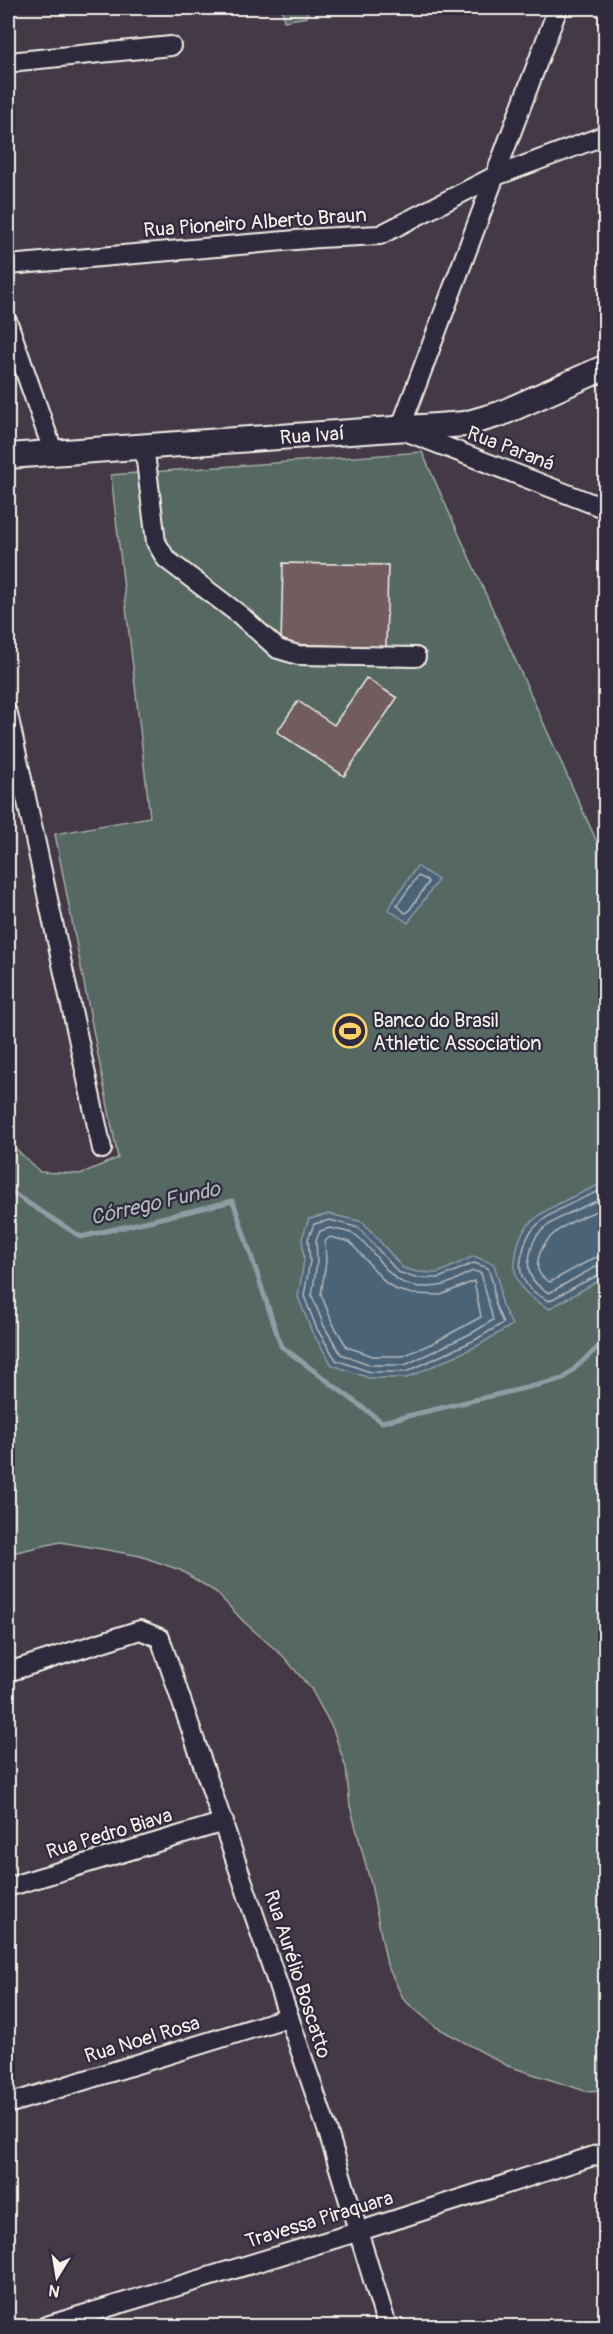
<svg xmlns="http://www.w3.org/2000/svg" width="613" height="2334" viewBox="0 0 613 2334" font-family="Pangolin,sans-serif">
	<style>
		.green { fill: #546862; stroke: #a4aca5; stroke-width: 1.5 }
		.water { fill: #4c6377; stroke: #8f9ca4; stroke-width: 1.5 }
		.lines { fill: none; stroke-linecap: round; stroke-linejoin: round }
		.shore { stroke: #b1b8bb; stroke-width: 1.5 }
		.stream { stroke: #8f9ca4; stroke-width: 5 }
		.building { fill: #715c5e; stroke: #f4f1e8; stroke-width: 1.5 }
		.minor-casing { stroke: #f4f1e8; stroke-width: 22 }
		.major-casing { stroke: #f4f1e8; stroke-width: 28 }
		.minor { stroke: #2f2a3d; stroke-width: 18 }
		.major { stroke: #2f2a3d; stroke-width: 24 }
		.labels { text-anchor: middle; stroke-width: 4.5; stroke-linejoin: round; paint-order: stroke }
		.street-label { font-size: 20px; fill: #f4f1e8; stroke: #2f2a3d }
		.poi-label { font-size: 20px; fill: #f4f1e8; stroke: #2f2a3d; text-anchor: start }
		.water-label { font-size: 21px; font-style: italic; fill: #b1b8bb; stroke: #2f2a3d }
	</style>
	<rect width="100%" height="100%" fill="#433947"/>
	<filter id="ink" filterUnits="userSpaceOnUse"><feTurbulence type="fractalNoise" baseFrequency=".0167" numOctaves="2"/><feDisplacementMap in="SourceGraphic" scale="12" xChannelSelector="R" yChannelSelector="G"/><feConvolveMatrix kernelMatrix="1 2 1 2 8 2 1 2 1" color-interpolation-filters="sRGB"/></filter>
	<g filter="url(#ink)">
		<!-- green -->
		<g class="green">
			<path d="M282,8h26l-1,9 -23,4z"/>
			<path d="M422,452l183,408v1230l-20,1 -77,-25 -72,-39 -32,-27 -17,-35 -16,-81 -21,-78 -4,-38 -13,-39 -22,-40 -27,-32 -40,-35 -28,-30 -36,-22 -40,-14 -38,-7 -42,-7 -52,12v-419l4,10 28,27 40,2 38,-16 -63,-324 95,-17 -39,-342z"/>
		</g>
		<!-- water -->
		<g class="water">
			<path d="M417,866l21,14 -30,43 -20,-14z"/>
			<path d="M605,1182v95l-56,32c-23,-14 -39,-25 -33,-54 1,-9 4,-19 9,-26 15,-21 58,-36 80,-47z"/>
			<path d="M329,1214l34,8 40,46 14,4 21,1 36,-17 20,8 5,18 2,21 11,22 -33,20 -72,33h-38l-37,-13 -20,-33 -14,-35 6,-37 -2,-22 7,-19z"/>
		</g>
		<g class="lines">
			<!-- shore -->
			<g class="shore">
				<path d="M418,876l9,4 1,3 -20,29 -3,1 -8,-8z"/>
				<path d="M606,1188c-22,10 -63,25 -76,45 -5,7 -7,17 -9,26 -4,21 11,34 28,42l31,-17 26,-12"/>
				<path d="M606,1197c-20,9 -58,22 -70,40 -4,7 -6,15 -7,23 -3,16 7,26 20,33l48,-27 9,-1"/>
				<path d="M606,1207c-26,11 -62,22 -68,53 -2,11 2,17 12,22l44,-24 12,-2"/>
				<path d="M330,1220l29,8 39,44 17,6h24l35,-15 14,5 5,16 2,20 8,19 -28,17 -69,32h-36l-34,-12 -19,-31 -13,-33 6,-35 -2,-22 6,-15z"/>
				<path d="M330,1228c8,2 20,3 27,8 30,26 31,57 82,50 11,-1 23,-11 34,-15l8,2 12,47 -21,13 -67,32h-34l-30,-11 -17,-28 -12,-30 5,-35 -1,-21 4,-9z"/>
				<path d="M330,1237l20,5 36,41 11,7 16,4 28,1 33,-14 7,36 -48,26 -30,13h-30l-26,-9 -15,-25 -11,-28 5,-32 -1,-21z"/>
			</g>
			<!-- stream -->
			<path class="stream" d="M8,1190l73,47 152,-36 48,145 101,76 181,-43 43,-39"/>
		</g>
		<!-- building -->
		<g class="building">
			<path d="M283,563l105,2 -2,82 -105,-3z"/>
			<path d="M366,678l31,20 -53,78 -67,-44 21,-31 36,24z"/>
		</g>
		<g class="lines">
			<!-- minor casing -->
			<g class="minor-casing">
				<g id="minor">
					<path d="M558,8l-158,421 206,80"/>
					<path d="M8,64l11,-3 152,-15"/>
					<path d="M8,265l311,-27 61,-3 113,-58 113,-42"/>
					<path d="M8,323l45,128"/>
					<path d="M144,445l12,97 10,17 74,56 38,34 20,6 118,2"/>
					<path d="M8,714l94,435"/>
					<path d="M8,1672l132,-42 20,8 168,494 59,194"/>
					<path d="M8,1887l216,-65"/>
					<path d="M8,2104l281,-87"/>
					<path d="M46,2326l311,-94 249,-80"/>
				</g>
			</g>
			<!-- major casing -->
			<g class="major-casing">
				<path id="major" d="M8,456l457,-32 35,-10 106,-47"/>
			</g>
			<!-- minor -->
			<use href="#minor" class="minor"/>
			<!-- major -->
			<use href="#major" class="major"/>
		</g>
	</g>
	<!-- icons -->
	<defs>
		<g id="stadium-ring" transform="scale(1.725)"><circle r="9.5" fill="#2f2a3d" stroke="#ffd166" stroke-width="1.5"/><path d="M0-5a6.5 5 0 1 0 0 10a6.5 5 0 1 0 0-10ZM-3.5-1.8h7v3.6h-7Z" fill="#ffd166"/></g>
	</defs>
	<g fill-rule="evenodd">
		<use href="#stadium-ring" x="350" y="1031"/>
	</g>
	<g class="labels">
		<!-- street labels -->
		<g class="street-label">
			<text transform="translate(255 222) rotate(-4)" y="7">Rua Pioneiro Alberto Braun</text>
			<text transform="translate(312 435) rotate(-4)" y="7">Rua Ivaí</text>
			<text transform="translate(511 448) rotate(21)" y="7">Rua Paraná</text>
			<text transform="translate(109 1833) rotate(-17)" y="7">Rua Pedro Biava</text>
			<text transform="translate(298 1974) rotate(72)" y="7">Rua Aurélio Boscatto</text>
			<text transform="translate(142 2039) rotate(-17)" y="7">Rua Noel Rosa</text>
			<text transform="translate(319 2219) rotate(-17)" y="7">Travessa Piraquara</text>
		</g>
		<!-- poi labels -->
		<g class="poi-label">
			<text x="373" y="1027">Banco do Brasil<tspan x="373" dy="23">Athletic Association</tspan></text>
		</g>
		<!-- water labels -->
		<g class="water-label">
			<text transform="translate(155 1203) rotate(-13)" y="7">Córrego Fundo</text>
		</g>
	</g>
	<!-- margin -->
	<rect width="613" height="2334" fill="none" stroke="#2f2a3d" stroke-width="30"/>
	<rect x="15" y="15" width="583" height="2304" fill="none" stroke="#f4f1e8" stroke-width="2" filter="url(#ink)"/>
	<!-- north arrow -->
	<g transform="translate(57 2277) rotate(191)" stroke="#2f2a3d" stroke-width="4.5" paint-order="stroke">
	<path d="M0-4.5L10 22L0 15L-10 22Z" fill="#f4f1e8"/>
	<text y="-9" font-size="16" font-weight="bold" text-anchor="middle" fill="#f4f1e8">N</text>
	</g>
</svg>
